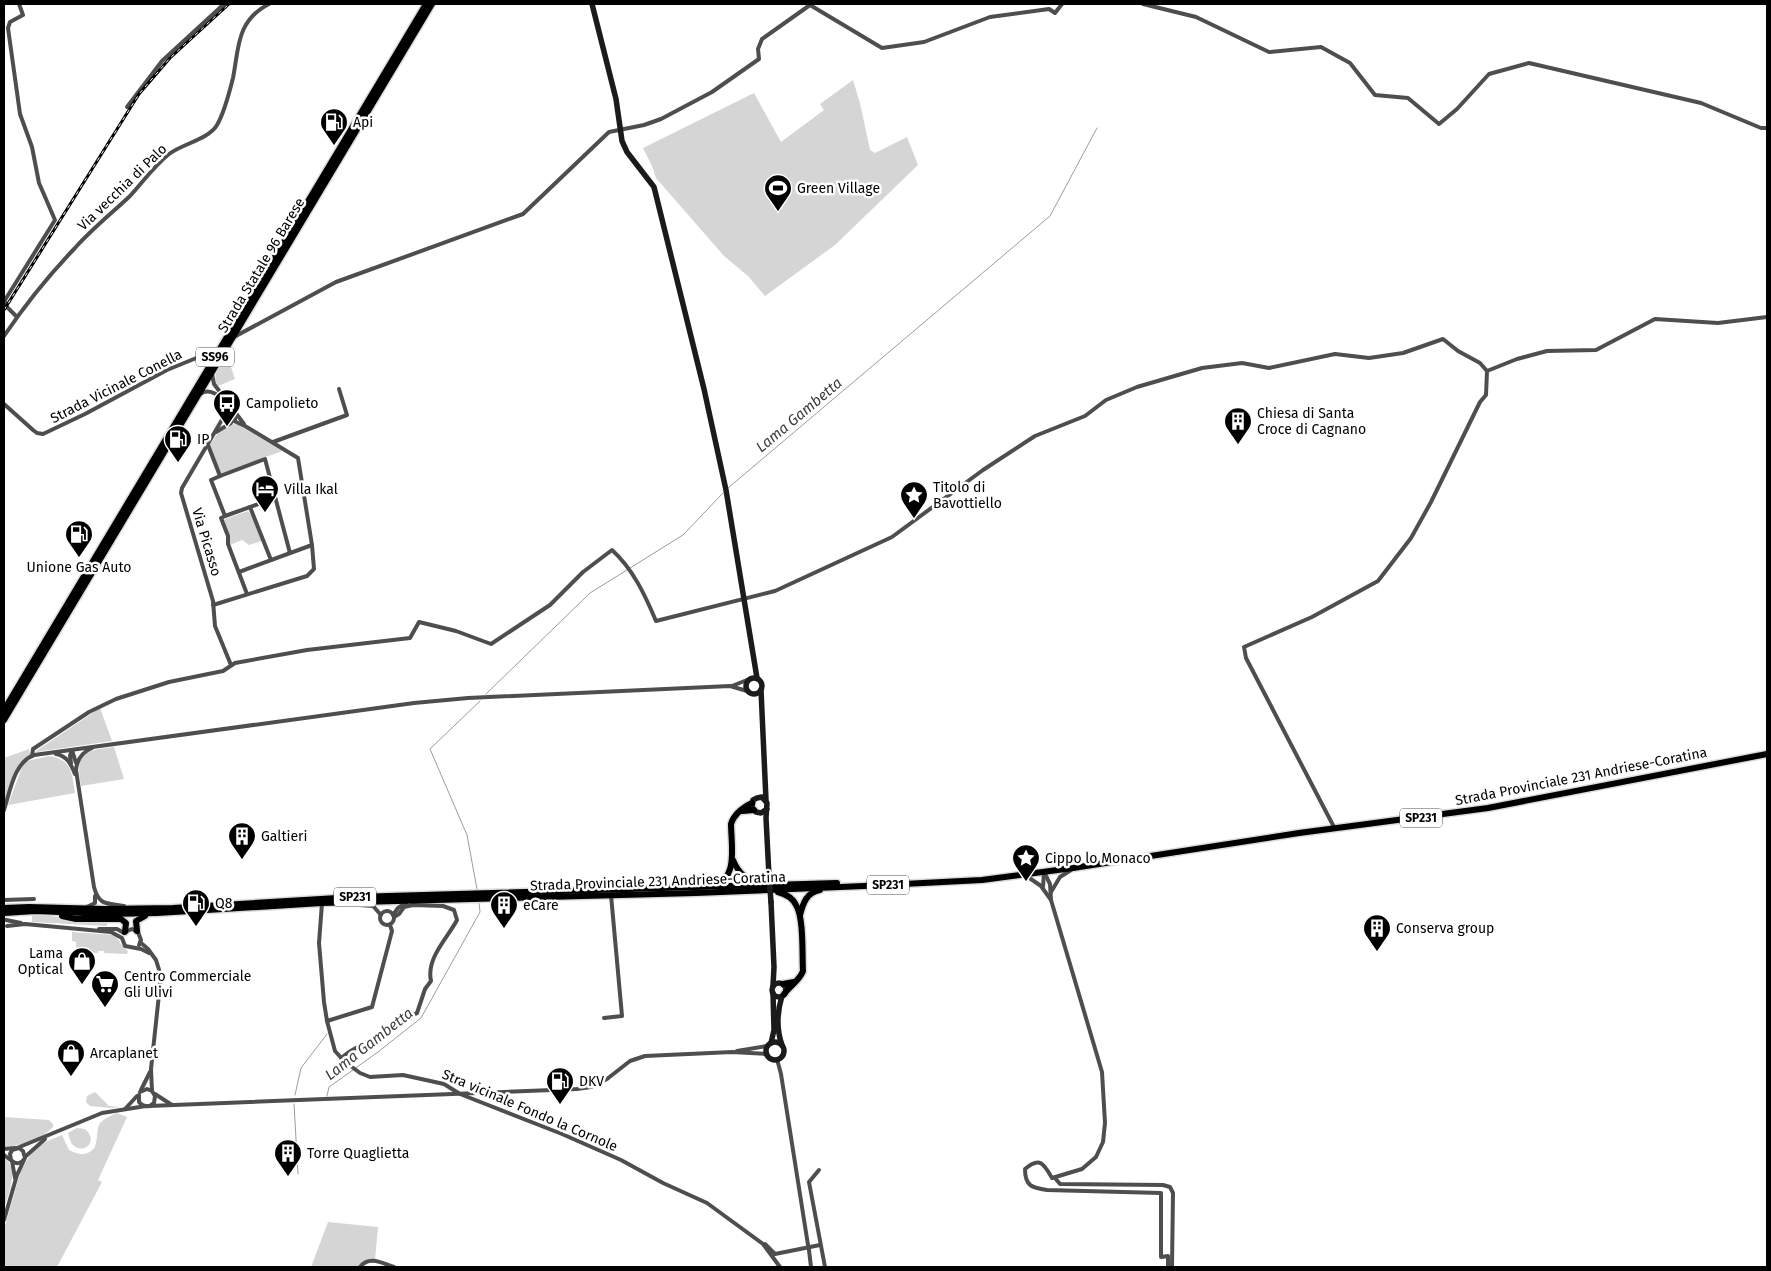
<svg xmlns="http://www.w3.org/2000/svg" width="1771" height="1271" viewBox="0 0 1771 1271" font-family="'Fira Sans',sans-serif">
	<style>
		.green { fill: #d5d5d5 }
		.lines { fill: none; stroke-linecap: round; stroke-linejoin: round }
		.stream { stroke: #9c9c9c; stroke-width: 1 }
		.primary-casing { stroke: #dbdbdb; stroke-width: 9 }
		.street { stroke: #4e4e4e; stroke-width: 4 }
		.secondary { stroke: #1b1b1b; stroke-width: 5.5 }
		.primary { stroke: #000; stroke-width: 6 }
		.rail-casing { stroke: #000; stroke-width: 3 }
		.rail { stroke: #fff; stroke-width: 1; stroke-dasharray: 4; stroke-linecap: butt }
		.street-bridge { stroke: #4e4e4e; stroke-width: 4 }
		.secondary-bridge { stroke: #1b1b1b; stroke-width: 5.5 }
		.labels { text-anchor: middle; stroke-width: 5; stroke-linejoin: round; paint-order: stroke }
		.shield { fill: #fff; stroke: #4c4c4c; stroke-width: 1 }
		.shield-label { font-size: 12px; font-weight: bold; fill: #000 }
		.poi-label { font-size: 14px; fill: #000; stroke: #fff; text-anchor: start }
		.street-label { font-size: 14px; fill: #000; stroke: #fff }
		.water-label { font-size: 15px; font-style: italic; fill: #3d3d3d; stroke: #fff }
	</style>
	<rect width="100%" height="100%" fill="#fff"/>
	<!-- green -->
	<g class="green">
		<path d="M853,80l7,23 10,47 5,3 32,-16 11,28 -83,80 -70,51 -17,-20 -24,-20 -68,-78 -4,-12 -9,-18 111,-55 27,49 43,-32 -4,-6z"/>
		<path d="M227,355l8,24 -17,7c-7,-12 2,-21 9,-31z"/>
		<path d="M234,424l5,1 43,26 -62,23 -11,-28 11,-16z"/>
		<path d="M248,511l4,5 10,25 -13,4 -7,-5 -12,5v-8l-6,-16 1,-2z"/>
		<path d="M100,708l12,33 -76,11v-1z"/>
		<path d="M114,747l10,32 -43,7c-6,-34 1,-35 33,-39z"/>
		<path d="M29,749l1,5c-17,9 -20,34 -26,50v-46z"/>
		<path d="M49,756c23,3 23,18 26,37l-67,12 14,-38 5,-6z"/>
		<path d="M32,915h15l29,6h31v5l-75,-4z"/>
		<path d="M72,932l42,3c6,5 7,12 14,16l-1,3 -23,-1v-2h-6v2l-22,-2v-9l-4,-1z"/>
		<path d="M95,1092l14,14 11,1 -9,1 -21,-2 -4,-4 1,-6z"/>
		<path d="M117,1113l10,4 -29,63 4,2 -45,85h-53v-38l17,-59 11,-18 11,-9 19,-8 7,15c10,5 18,7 26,-3 6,-21 -4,-23 22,-34z"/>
		<path d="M4,1117l45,3 4,4v3c-12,13 -32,19 -49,20z"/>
		<path d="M77,1128l8,1c15,13 -3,27 -13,15 -2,-3 -3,-8 -4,-11z"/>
		<path d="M4,1157c16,13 4,36 0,53z"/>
		<path d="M328,1222l50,5 -3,33h-5l-10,7h-49z"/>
	</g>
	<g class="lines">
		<!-- stream -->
		<g class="stream">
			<path d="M728,488l322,-272 47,-88"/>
			<path d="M630,568l53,-33 40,-42"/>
			<path d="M486,694l104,-101 37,-23"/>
			<path d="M477,889l-10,-54 -37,-86 50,-48"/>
			<path d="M295,1095l6,-27 26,-34"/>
			<path d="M327,1096l2,-9 49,-35 43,-34 59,-106 -1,-10"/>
			<path d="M294,1104l4,70"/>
		</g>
		<!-- primary casing -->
		<g class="primary-casing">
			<g id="primary">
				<path d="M4,710l422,-706"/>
				<path d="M4,720l428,-716"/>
				<path d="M742,811l12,-1"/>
				<path d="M733,860c6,15 14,19 29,24"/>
				<path d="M713,885c26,-5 18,-41 18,-61 3,-10 11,-16 21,-21"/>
				<path d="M778,892c7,2 15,6 18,13 8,13 6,49 7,66 -3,9 -13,15 -19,23"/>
				<path d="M4,908l25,-1 75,2 69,-1 181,-11 483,-14"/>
				<path d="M4,913l31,-2 73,3 49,-1 165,-10 374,-10 168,-7 118,-6 91,-12 226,-35 189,-25 279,-54"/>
				<path d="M800,915c3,-12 7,-23 20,-25"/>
				<path d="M62,916l14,3h45l5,4 -1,9"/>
				<path d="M137,931l-1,-10 9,-5"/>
				<path d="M783,984l11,-2"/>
			</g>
		</g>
		<!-- street -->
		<g class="street">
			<path d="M1143,4l53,13 73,35 52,-5 29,16 25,32 33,3 31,26 18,-15 32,-35 40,-11 172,40 60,25h6"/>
			<path d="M127,107l35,-46 62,-57"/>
			<path d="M17,317l-11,-11 -1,-6 50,-80 -16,-37 -7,-36 -12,-33 -12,-86 2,-6 13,-7 -4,-11"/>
			<path d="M4,336c21,-31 45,-61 71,-88 17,-19 37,-35 55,-52 13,-14 24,-30 39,-42 13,-10 40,-15 48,-29 6,-10 13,-35 16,-47 6,-30 3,-57 36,-74"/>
			<path d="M234,337l102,-55 187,-68 86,-82 35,-7 17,-6 51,-27 47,-33 -1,-10 4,-10 48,-34 72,43 42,-6 66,-25 59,-8 6,4 7,-9"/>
			<path d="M212,374l2,10 30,40"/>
			<path d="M200,394c10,-7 22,2 27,13l-1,11 3,4 6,-2v-6"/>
			<path d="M4,404l29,26 4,3 6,1 42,-20 82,-44 44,-18h7"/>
			<path d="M216,432l15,-9"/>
			<path d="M273,442l74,-27 -8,-26"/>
			<path d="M208,445l12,31 -9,4 14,36 -4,2 7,18v8l19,50"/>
			<path d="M220,476l45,-17 25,94"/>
			<path d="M250,507l21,53"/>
			<path d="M225,516l50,-18"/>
			<path d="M239,572l73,-27"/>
			<path d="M213,605l94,-29 7,-7 -2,-24 -14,-87 -53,-32 -11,-5"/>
			<path d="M231,665l-16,-39 -2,-25 -32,-108 1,-5 41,-70 6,-6 6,2"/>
			<path d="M732,686l15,-6"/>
			<path d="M92,748c-10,4 -15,11 -16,22l18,117c5,19 13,16 30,19"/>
			<path d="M56,754c11,2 15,10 19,20"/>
			<path d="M32,756l1,-7 56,-37 27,-13 53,-17 54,-11 12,-8 72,-13 103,-12 9,-16 37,9 35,13 59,-39 33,-33 29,-22c21,19 33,45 44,71l119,-30 117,-54 91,-67 52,-34 50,-20 21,-16 31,-13 65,-19 40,-5 27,5 66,-14 34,4 34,-5 40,-14 15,12 22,12 7,8"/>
			<path d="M71,763l-1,-7 2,-6 4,13"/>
			<path d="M4,810c6,-18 10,-48 30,-55l380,-52 54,-5 262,-12 17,5"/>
			<path d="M1335,829l-89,-171 -2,-11 68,-30 66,-36 33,-43 20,-36 49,-100 6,-7 1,-24 30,-12 30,-8 49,-1 59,-31 63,4 49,-6"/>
			<path d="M1044,872l6,12 1,16"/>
			<path d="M1025,875l16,11 10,14 51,172 3,51 -2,19 -7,15 -14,12 -30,9c-8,-14 -12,-22 -27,-9 0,17 7,19 22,21l114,3v64l7,-1v11"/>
			<path d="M1043,887l1,-15"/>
			<path d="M1051,892l9,-15 11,-7"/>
			<path d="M4,900l30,-1"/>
			<path d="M322,903l-3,40 5,59 3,19 8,30 9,10 16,12 10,4 33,-2 41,9 16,10 102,40 59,26 42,23 44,20 56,41 17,23"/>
			<path d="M346,904l27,2 8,9"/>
			<path d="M87,907l8,-4v-7"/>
			<circle cx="387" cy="918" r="7"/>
			<path d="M393,915l5,-7 8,-5"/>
			<path d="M6,920l15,3"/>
			<path d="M7,926l18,-2 86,8 11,6 3,8 16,3 8,4"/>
			<path d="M99,929h18l7,4"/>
			<path d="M125,932l7,-3 6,3 3,8 -2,5"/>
			<path d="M140,942l8,7 8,11 5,16 -10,93 1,22"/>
			<path d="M604,1018l18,-2 -11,-121"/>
			<path d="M327,1021l45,-14 20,-76 -2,-6"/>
			<path d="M737,1051l30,-5"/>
			<path d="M341,1058l8,-6 68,-39 8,-24 6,-8c-5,-23 16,-42 26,-61l-3,-10 -11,-4 -30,-1 -9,2 -5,7 -5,3"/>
			<path d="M777,1059l4,15 27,171"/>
			<path d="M141,1090l9,-18"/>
			<path d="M155,1094l17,11"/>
			<path d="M139,1095v7c4,5 10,6 15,1l1,-7 -3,-5 -5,-2 -7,3"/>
			<path d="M149,1106l428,-17 14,-2 16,-8 23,-18 15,-5 87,-4 35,2"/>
			<path d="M125,1109l12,-13"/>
			<path d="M17,1148l85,-35 44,-7"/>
			<path d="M4,1149l11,-1"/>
			<path d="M4,1155l8,6 3,17"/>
			<path d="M26,1156l19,-17"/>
			<path d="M11,1160l-1,-6 2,-4 7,-2 4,3 2,7c-3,5 -8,7 -13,3"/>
			<path d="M819,1170l-10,12 16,85"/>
			<path d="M1055,1178l5,6 103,1 7,2 3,6 -1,74"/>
			<path d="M4,1220l13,-45 7,-15"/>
			<path d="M765,1244l10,10 45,-9"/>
			<path d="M809,1250l2,17"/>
			<path d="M360,1267c9,-12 22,-4 34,0"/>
		</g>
		<!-- secondary -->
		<g class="secondary">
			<path d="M592,4l24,95 6,42 5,11 27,35 50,202 22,101 31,188"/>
			<circle cx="754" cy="686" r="8"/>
			<path d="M761,690l5,110"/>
			<path d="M767,809l-6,4 -5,-1 -4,-4 1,-8 4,-2 5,-1 5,6 -1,15 3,58"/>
			<path d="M771,902l3,65 -1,19"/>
			<circle cx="779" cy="990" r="7"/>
			<circle cx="775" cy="1051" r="9"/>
			<path d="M771,1043l3,-13 -1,-37"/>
			<path d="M782,1045c-6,-17 -5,-33 0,-49"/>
		</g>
		<!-- primary -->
		<use href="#primary" class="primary"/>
		<!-- rail casing -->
		<g class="rail-casing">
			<path id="rail" d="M4,310l135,-216 31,-36 59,-54"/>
		</g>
		<!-- rail -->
		<use href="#rail" class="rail"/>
		<!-- street-bridge -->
		<path class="street-bridge" d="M808,1245l1,5"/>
		<!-- secondary-bridge -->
		<path class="secondary-bridge" d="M769,876l2,26"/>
	</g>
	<!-- icons -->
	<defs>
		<g id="fuel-pin" transform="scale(1.4375)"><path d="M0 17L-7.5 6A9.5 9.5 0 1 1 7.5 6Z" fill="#000" stroke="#fff"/><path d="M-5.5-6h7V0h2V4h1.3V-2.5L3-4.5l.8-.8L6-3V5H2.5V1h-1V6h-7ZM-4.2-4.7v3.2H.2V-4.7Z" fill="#fff"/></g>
		<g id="stadium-pin" transform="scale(1.4375)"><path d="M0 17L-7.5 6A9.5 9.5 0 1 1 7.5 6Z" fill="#000" stroke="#fff"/><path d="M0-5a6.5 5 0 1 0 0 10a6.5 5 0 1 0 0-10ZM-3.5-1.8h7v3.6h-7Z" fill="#fff"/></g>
		<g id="bus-pin" transform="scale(1.4375)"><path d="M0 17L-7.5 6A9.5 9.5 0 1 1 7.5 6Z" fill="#000" stroke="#fff"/><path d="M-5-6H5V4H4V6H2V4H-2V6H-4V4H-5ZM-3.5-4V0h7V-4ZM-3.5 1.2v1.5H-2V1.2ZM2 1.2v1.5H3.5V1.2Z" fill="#fff"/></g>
		<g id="building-pin" transform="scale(1.4375)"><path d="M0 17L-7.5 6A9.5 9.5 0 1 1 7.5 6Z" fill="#000" stroke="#fff"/><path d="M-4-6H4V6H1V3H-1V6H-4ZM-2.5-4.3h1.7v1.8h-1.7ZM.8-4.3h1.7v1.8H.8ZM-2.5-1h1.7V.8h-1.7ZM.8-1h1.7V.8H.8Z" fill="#fff"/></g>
		<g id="hotel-pin" transform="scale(1.4375)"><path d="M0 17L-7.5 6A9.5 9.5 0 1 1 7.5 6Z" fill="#000" stroke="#fff"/><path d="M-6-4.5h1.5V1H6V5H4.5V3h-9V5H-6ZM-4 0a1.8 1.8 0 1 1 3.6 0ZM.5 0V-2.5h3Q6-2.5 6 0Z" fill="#fff"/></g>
		<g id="sight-pin" transform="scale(1.4375)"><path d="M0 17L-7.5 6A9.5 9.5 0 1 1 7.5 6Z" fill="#000" stroke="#fff"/><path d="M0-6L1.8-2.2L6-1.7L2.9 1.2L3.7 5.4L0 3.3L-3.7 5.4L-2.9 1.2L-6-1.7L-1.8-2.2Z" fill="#fff"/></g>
		<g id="shop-pin" transform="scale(1.4375)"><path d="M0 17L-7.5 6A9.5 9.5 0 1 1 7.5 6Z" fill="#000" stroke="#fff"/><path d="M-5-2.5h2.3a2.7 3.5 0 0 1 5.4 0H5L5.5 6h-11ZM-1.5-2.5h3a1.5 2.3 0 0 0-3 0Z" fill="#fff"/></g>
		<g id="supermarket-pin" transform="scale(1.4375)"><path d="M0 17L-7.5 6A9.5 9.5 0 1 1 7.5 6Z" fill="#000" stroke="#fff"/><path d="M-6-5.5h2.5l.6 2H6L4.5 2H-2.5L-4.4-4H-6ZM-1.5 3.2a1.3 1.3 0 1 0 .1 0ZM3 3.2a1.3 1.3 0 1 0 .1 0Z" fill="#fff"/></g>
	</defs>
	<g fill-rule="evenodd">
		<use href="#fuel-pin" x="334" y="122"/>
		<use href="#stadium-pin" x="778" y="188"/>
		<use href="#bus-pin" x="227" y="403"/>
		<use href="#building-pin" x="1238" y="421"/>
		<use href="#fuel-pin" x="178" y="439"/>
		<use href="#hotel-pin" x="265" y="489"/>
		<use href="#sight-pin" x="914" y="495"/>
		<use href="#fuel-pin" x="79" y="534"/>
		<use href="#building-pin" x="242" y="836"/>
		<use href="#sight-pin" x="1026" y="858"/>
		<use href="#fuel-pin" x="196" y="903"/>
		<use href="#building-pin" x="504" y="905"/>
		<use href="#building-pin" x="1377" y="928"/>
		<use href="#shop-pin" x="82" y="961"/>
		<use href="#supermarket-pin" x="105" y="984"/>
		<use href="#shop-pin" x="71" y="1053"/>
		<use href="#fuel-pin" x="560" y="1081"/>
		<use href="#building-pin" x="288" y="1153"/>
	</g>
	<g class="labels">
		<!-- shield labels -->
		<g class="shield">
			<rect x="196" y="347.5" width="38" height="19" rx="4"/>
			<rect x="1400" y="808.5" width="42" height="19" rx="4"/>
			<rect x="867" y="875.5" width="42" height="19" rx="4"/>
			<rect x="334" y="887.5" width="42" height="19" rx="4"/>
		</g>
		<g class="shield-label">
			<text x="215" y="361">SS96</text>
			<text x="1421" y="822">SP231</text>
			<text x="888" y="889">SP231</text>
			<text x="355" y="901">SP231</text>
		</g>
		<!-- poi labels -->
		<g class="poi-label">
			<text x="353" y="127">Api</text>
			<text x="797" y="193">Green Village</text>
			<text x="246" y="408">Campolieto</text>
			<text x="1257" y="418">Chiesa di Santa<tspan x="1257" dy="16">Croce di Cagnano</tspan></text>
			<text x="197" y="444">IP</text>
			<text x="933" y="492">Titolo di<tspan x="933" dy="16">Bavottiello</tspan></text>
			<text x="284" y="494">Villa Ikal</text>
			<text x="79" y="572" text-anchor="middle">Unione Gas Auto</text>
			<text x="261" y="841">Galtieri</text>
			<text x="1045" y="863">Cippo lo Monaco</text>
			<text x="215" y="908">Q8</text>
			<text x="523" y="910">eCare</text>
			<text x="1396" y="933">Conserva group</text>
			<text x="63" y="958" text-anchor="end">Lama<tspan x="63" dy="16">Optical</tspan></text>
			<text x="124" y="981">Centro Commerciale<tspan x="124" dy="16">Gli Ulivi</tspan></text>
			<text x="90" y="1058">Arcaplanet</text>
			<text x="579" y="1086">DKV</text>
			<text x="307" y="1158">Torre Quaglietta</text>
		</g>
		<!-- street labels -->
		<g class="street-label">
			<text transform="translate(122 187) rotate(-44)" y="5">Via vecchia di Palo</text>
			<text transform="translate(261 265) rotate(-59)" y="5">Strada Statale 96 Barese</text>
			<text transform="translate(116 386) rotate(-27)" y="5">Strada Vicinale Conella</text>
			<text transform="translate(207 542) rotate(73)" y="5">Via Picasso</text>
			<text transform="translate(1581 776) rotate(-11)" y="5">Strada Provinciale 231 Andriese-Coratina</text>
			<text transform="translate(658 881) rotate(-2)" y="5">Strada Provinciale 231 Andriese-Coratina</text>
			<text transform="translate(530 1110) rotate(23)" y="5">Stra vicinale Fondo la Cornole</text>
		</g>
		<!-- water labels -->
		<g class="water-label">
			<text transform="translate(799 415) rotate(-40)" y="5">Lama Gambetta</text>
			<text transform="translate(369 1044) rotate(-38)" y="5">Lama Gambetta</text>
		</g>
	</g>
	<!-- border -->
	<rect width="1771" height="1271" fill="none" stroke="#000000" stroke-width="10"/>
</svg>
